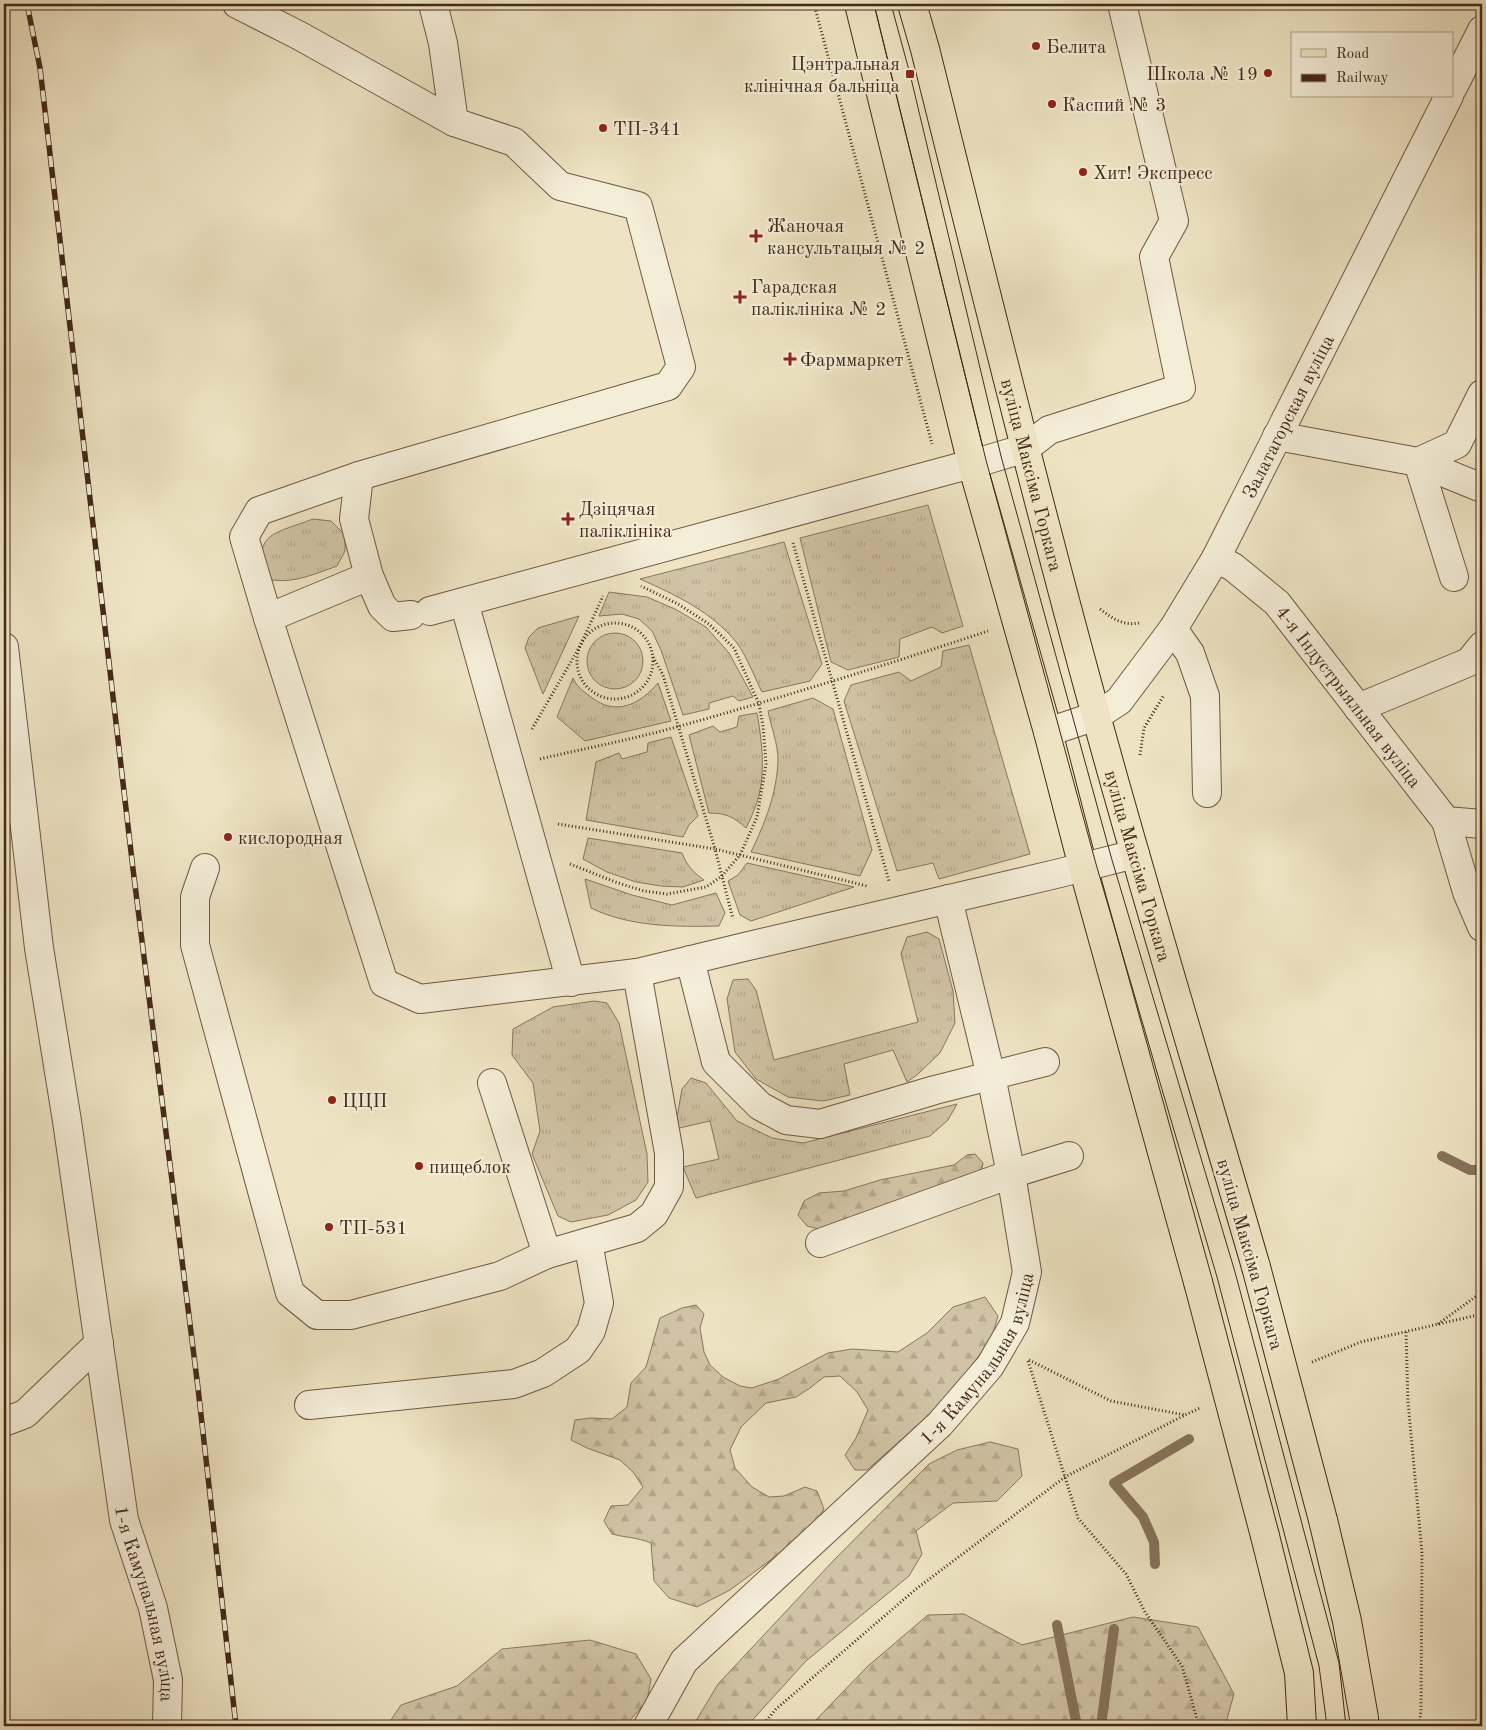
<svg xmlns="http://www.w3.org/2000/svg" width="1486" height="1730" viewBox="0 0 1486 1730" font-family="'Old Standard TT',serif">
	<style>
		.grass { fill: url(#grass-tufts); stroke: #8a765e }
		.forest { fill: url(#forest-firs); stroke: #8a765e }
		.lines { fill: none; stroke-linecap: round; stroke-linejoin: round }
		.stream { stroke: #87735b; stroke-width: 10 }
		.minor-casing { stroke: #6e5842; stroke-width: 30 }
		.major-casing { stroke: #442917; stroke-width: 30 }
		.path { stroke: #442917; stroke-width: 3; stroke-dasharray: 1 2.5; stroke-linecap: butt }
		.minor { stroke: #f4edd8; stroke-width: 28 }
		.major { stroke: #eee4c3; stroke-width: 28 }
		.tram { stroke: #442917; stroke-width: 1 }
		.rail-casing { stroke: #442917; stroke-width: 5.5 }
		.rail { stroke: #f4edd8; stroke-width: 4; stroke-dasharray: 11; stroke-linecap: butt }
		.major-bridge-casing { stroke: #442917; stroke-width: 30; stroke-linecap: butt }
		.major-bridge { stroke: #eee4c3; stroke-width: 28 }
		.poi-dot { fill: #8f2418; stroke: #f4edd8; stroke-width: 2 }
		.labels { text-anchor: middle; stroke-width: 4.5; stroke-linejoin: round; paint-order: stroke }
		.poi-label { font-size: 19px; fill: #442917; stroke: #f4edd8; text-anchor: start }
		.street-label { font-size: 19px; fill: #442917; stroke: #f4edd8 }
	</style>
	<defs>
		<pattern id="grass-tufts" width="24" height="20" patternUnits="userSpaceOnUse" patternTransform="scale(1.25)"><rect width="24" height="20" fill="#d1c4a6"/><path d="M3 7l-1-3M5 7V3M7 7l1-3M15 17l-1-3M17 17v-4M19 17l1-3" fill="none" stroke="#b5a88e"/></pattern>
		<pattern id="forest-firs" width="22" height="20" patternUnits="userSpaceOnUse" patternTransform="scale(1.25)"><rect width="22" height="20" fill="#d1c4a6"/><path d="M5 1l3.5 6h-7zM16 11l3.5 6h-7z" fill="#b5a88e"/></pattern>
	</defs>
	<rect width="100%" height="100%" fill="#eee4c3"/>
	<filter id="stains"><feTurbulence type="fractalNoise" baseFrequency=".004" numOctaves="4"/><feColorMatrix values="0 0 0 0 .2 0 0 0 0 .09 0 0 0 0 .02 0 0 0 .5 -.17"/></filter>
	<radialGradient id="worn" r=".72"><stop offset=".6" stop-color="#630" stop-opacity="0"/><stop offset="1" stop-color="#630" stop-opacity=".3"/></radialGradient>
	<!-- grass -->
	<g class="grass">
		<path d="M928,505l35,121 -21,7 -10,-6 -32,12 -1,18 -51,13 -17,-8 -31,-124z"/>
		<path d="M313,519l18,2 14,14v16l-8,15c-22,8 -42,17 -65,14 -26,-46 5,-47 41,-61z"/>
		<path d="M784,542l38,122 -12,17 -48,11c-8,-16 -15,-35 -25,-49 -25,-31 -61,-48 -97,-64z"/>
		<path d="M609,592l38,5 28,12 31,18 23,26 24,44 -14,4 -6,-5 -24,7v6l-26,6 -22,-65 -9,-19 -13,-12 -17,-5 -23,2z"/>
		<path d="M579,616l-36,78 -18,-46 4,-11 9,-9z"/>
		<circle cx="615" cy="661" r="28"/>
		<path d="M969,645l61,209 -91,25 -6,-16 -36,8 -53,-170 7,-16 48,-13 12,9 30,-14 2,-16z"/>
		<path d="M573,678c4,9 10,13 18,19 25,20 49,7 67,-14l13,38 -86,20 -28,-24z"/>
		<path d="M813,698l20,11 39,141 -12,26 -109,-24c14,-29 26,-59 27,-92 0,-16 -7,-34 -10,-49z"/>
		<path d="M757,713c5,28 9,61 0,89 -3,9 -7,18 -11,26 -12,-11 -20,-15 -37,-15l-20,-78 24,-9 7,6 17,-5 2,-11z"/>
		<path d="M671,737l27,79 -9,9 -6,12 -97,-17 10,-58 23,-9 3,6 25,-7 1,-9z"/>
		<path d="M588,838l94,15c5,13 11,19 22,27l-21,7 -22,-1 -25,-4 -29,-10 -24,-13z"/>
		<path d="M747,863l107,24 -103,34 -11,-6 -12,-34 10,-6z"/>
		<path d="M585,879l47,16 40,10 44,-12 9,20 -6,13c-42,1 -89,1 -128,-18z"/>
		<path d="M927,932l12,7 14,52 2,32 -15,30 -22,21 -11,8 -14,-32 -49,14 6,31 -27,6 -35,-4 -32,-18 -21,-27 -8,-53 6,-19 15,-1 8,11 18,70 144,-38 -17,-68 6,-17z"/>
		<path d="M594,1001l13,2 12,20 28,131 1,28 -12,18 -28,15 -37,7 -13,-6 -26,-62 8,-23 -7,-48 -21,-28 1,-26 40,-22z"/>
		<path d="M691,1078l15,5 31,38 35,17 31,5 154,-39 -9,16 -18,16 -234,62 -13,-31 36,-8 -9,-38 -35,8 7,-40z"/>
	</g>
	<!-- forest -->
	<g class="forest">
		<path d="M975,1154l8,9 -3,15 -161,51 -12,-3 -9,-11 6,-14 15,-8 25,-2 36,-11 74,-15 13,-10z"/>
		<path d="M985,1297l13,19 -7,24 -30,39 -34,38 -60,53h-12l-10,-15 11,-17 12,-28 -11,-18 -17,-16 -16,1 -14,11 -14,9 -30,6 -25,24 -11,23 5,18 17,19 17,10 15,-1 21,-9 12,4 7,18 -13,21 -81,60 -33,17 -28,-9 -15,-17 -3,-38c-15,-6 -24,-5 -39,-9l-8,-13 7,-15 17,-1 15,-18 -10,-15 -13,-12 -33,-12 -16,-8 4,-20 16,-2 21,1 15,-12 4,-24 15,-16 14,-49 22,-10 14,-3 8,9 -4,14 4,24 6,13 13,12 17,9 12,2 27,-9 49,-26 24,-4 46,3 29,-19 26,-26z"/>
		<path d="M990,1442l28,7 4,27 -25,25 -44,2 -37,28 6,23 -13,22 -103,85 -59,65h-54l25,-42 116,-124 95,-96 28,-14z"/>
		<path d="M964,1614l58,31 111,-28 65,10 36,67 -9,32h-415l58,-60 60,-51z"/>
		<path d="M590,1640l46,14 15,25 -4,22 -22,25h-238l14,-21 56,-19 45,-37z"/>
	</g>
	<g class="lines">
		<!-- stream -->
		<g class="stream">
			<path d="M1442,1156l28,14h12"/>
			<path d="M1155,1564l-1,-22 -11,-25 -29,-34 75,-44"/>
			<path d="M1057,1625l20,101"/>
			<path d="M1101,1726l13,-97"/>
		</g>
		<!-- minor casing -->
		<g class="minor-casing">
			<g id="minor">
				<path d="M237,4l63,32 154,86 60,20 46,44 78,20 43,161 -13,19 -309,90 -100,35 -15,26 24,81 101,-42"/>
				<path d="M433,4l10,39 11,79"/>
				<path d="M1452,89l30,-59"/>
				<path d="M1277,436l141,26 39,-18 25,-50"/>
				<path d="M1418,462l36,115"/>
				<path d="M1418,462l64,26"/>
				<path d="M359,476l-5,43 15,57 13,30 11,11 18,-2"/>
				<path id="s1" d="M1216,558l17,9 44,36 169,218 36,3"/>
				<path d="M464,602l107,380"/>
				<path d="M430,611l556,-151 40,-12 23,-18 132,-42 -27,-131 20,-36 -52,-217"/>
				<path d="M268,618l116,365 36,16 217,-26 103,-25 320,-75 75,-19"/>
				<path d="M1173,629l17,24 15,43 2,97"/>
				<path id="s2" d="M4,647l35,301 28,173 57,399 29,88 15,72 -1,46"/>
				<path d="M1358,708l111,-46 13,-16"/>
				<path id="s3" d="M1048,732l48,-16 23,-15 54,-72 43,-71 233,-462"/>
				<path d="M1446,821l21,71 15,35"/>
				<path d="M205,868l-10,29v48l95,348 27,22h34l149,-39 47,-22"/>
				<path d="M690,960l26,102 44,44 26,14 34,4 115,-34 110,-28"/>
				<path d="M492,1083l55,171 90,-26 17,-14 15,-27v-34l-32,-180"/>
				<path d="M820,1243l191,-69 58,-18"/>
				<path d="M309,1405l205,-21 29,-11 35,-23 13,-19 8,-28 -11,-61"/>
				<path d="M4,1422l21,-8 74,-71"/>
				<path id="s4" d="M648,1726l36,-65 256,-237 50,-58 25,-43 12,-51 -16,-98 -20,-98 -43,-177"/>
			</g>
		</g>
		<!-- major casing -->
		<g class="major-casing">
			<g id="major">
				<path d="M859,4l113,460 76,268 35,135 115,415"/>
				<path id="s5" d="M912,4l13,45c56,224 111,448 172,670 50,183 106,365 159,548"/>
				<path d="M1323,1520l24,101 17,97v8"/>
				<path d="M1265,1536l34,137 3,53"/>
			</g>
		</g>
		<!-- path -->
		<g class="path">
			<path d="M814,4l118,440"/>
			<path d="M793,543l96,338"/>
			<path d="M1100,609c13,10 24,17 39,14"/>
			<circle cx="615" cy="661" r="38"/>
			<path d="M653,657l10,18 52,174 152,37"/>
			<path d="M532,729l48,-83 23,-50"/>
			<path d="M1140,755l4,-27 20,-33"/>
			<path d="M540,759c47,-11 94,-20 140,-33 104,-29 206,-61 308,-95"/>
			<path d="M558,824l157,25 18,70"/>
			<path d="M570,864l48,19 26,8 23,3 39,-7 16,-11 18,-21 17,-38 9,-53 -3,-38 -4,-22 -25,-56 -25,-24 -31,-20 -37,-18"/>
			<path d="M1438,1324l44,-32"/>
			<path d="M1406,1332l2,70 14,151 -1,158 -2,15"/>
			<path d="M1029,1360l82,41 74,14"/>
			<path d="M1028,1361l50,157 48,56 19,38 37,54 17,60"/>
			<path d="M1312,1362l49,-20 121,-28"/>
			<path d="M762,1726l14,-17 140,-120 149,-112 120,-62 15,-7"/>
		</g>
		<!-- minor -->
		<use href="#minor" class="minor"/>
		<!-- major -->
		<use href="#major" class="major"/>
		<!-- tram -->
		<g class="tram">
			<path d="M874,4l112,456 110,404 121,413 102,389 8,60"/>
			<path d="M891,4l19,70 91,382 111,404 123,412 104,391 7,63"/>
		</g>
		<!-- rail casing -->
		<g class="rail-casing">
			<path id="rail" d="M27,4l13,64 93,801 65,519 38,338"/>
		</g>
		<!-- rail -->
		<use href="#rail" class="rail"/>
		<!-- major-bridge casing -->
		<g class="major-bridge-casing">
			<g id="major-bridge">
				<path d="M1256,1267l67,253"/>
				<path d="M1198,1282l67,254"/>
			</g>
		</g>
		<!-- major-bridge -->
		<use href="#major-bridge" class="major-bridge"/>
	</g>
	<!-- markers -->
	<g class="poi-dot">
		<circle cx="1036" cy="46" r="5"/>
		<circle cx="1268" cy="73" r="5"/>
		<rect x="905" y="69" width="10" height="10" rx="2.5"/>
		<circle cx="1052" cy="104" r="5"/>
		<circle cx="603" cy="128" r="5"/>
		<circle cx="1083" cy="172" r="5"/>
		<path d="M753.5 228.5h5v5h5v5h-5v5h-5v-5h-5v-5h5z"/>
		<path d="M737.5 289.5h5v5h5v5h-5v5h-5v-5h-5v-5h5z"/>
		<path d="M787.5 351.5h5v5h5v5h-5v5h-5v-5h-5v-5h5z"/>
		<path d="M565.5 511.5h5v5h5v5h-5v5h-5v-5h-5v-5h5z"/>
		<circle cx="228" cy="837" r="5"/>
		<circle cx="332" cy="1100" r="5"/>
		<circle cx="419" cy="1166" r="5"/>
		<circle cx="329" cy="1227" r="5"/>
	</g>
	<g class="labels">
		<!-- poi labels -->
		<g class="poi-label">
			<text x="1046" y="53">Белита</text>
			<text x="900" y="70" text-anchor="end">Цэнтральная<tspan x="900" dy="22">клінічная бальніца</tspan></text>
			<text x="1258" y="80" text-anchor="end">Школа № 19</text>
			<text x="1062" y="111">Каспий № 3</text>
			<text x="613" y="135">ТП-341</text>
			<text x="1093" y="179">Хит! Экспресс</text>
			<text x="767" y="232">Жаночая<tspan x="767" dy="22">кансультацыя № 2</tspan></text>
			<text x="751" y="293">Гарадская<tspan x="751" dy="22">паліклініка № 2</tspan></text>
			<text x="800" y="366">Фарммаркет</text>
			<text x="579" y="515">Дзіцячая<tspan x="579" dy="22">паліклініка</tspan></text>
			<text x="238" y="844">кислородная</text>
			<text x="342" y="1107">ЦЦП</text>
			<text x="429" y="1173">пищеблок</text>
			<text x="339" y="1234">ТП-531</text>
		</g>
		<!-- street labels -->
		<g class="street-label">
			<text dy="7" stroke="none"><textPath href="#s3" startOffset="410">Залатагорская вуліца</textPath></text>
			<text dy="7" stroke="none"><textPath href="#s5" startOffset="486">вуліца Максіма Горкага</textPath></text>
			<text dy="7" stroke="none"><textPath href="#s1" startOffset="194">4-я Індустрыяльная вуліца</textPath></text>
			<text dy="7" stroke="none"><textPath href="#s5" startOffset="891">вуліца Максіма Горкага</textPath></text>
			<text transform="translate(1251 1254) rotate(74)" y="7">вуліца Максіма Горкага</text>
			<text dy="7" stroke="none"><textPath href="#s4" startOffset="500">1-я Камунальная вуліца</textPath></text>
			<text dy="7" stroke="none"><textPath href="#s2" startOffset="968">1-я Камунальная вуліца</textPath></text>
		</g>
	</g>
	<!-- margin -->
	<rect width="1486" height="1730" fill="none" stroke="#eee4c3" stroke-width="20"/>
	<rect x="5" y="5" width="1476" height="1720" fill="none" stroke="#442917" stroke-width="2.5"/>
	<rect x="10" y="10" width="1466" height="1710" fill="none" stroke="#442917"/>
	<!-- legend -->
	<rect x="1291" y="32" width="162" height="65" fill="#f4edd8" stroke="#ae9f8b"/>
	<rect x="1301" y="49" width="25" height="8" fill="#eee4c3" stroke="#ae9f8b"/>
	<text x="1336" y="58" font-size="15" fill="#442917">Road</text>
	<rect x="1301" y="74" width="25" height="8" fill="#442917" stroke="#ae9f8b"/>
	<text x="1336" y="82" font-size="15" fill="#442917">Railway</text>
	<rect width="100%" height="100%" filter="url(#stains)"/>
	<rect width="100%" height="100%" fill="url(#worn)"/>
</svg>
